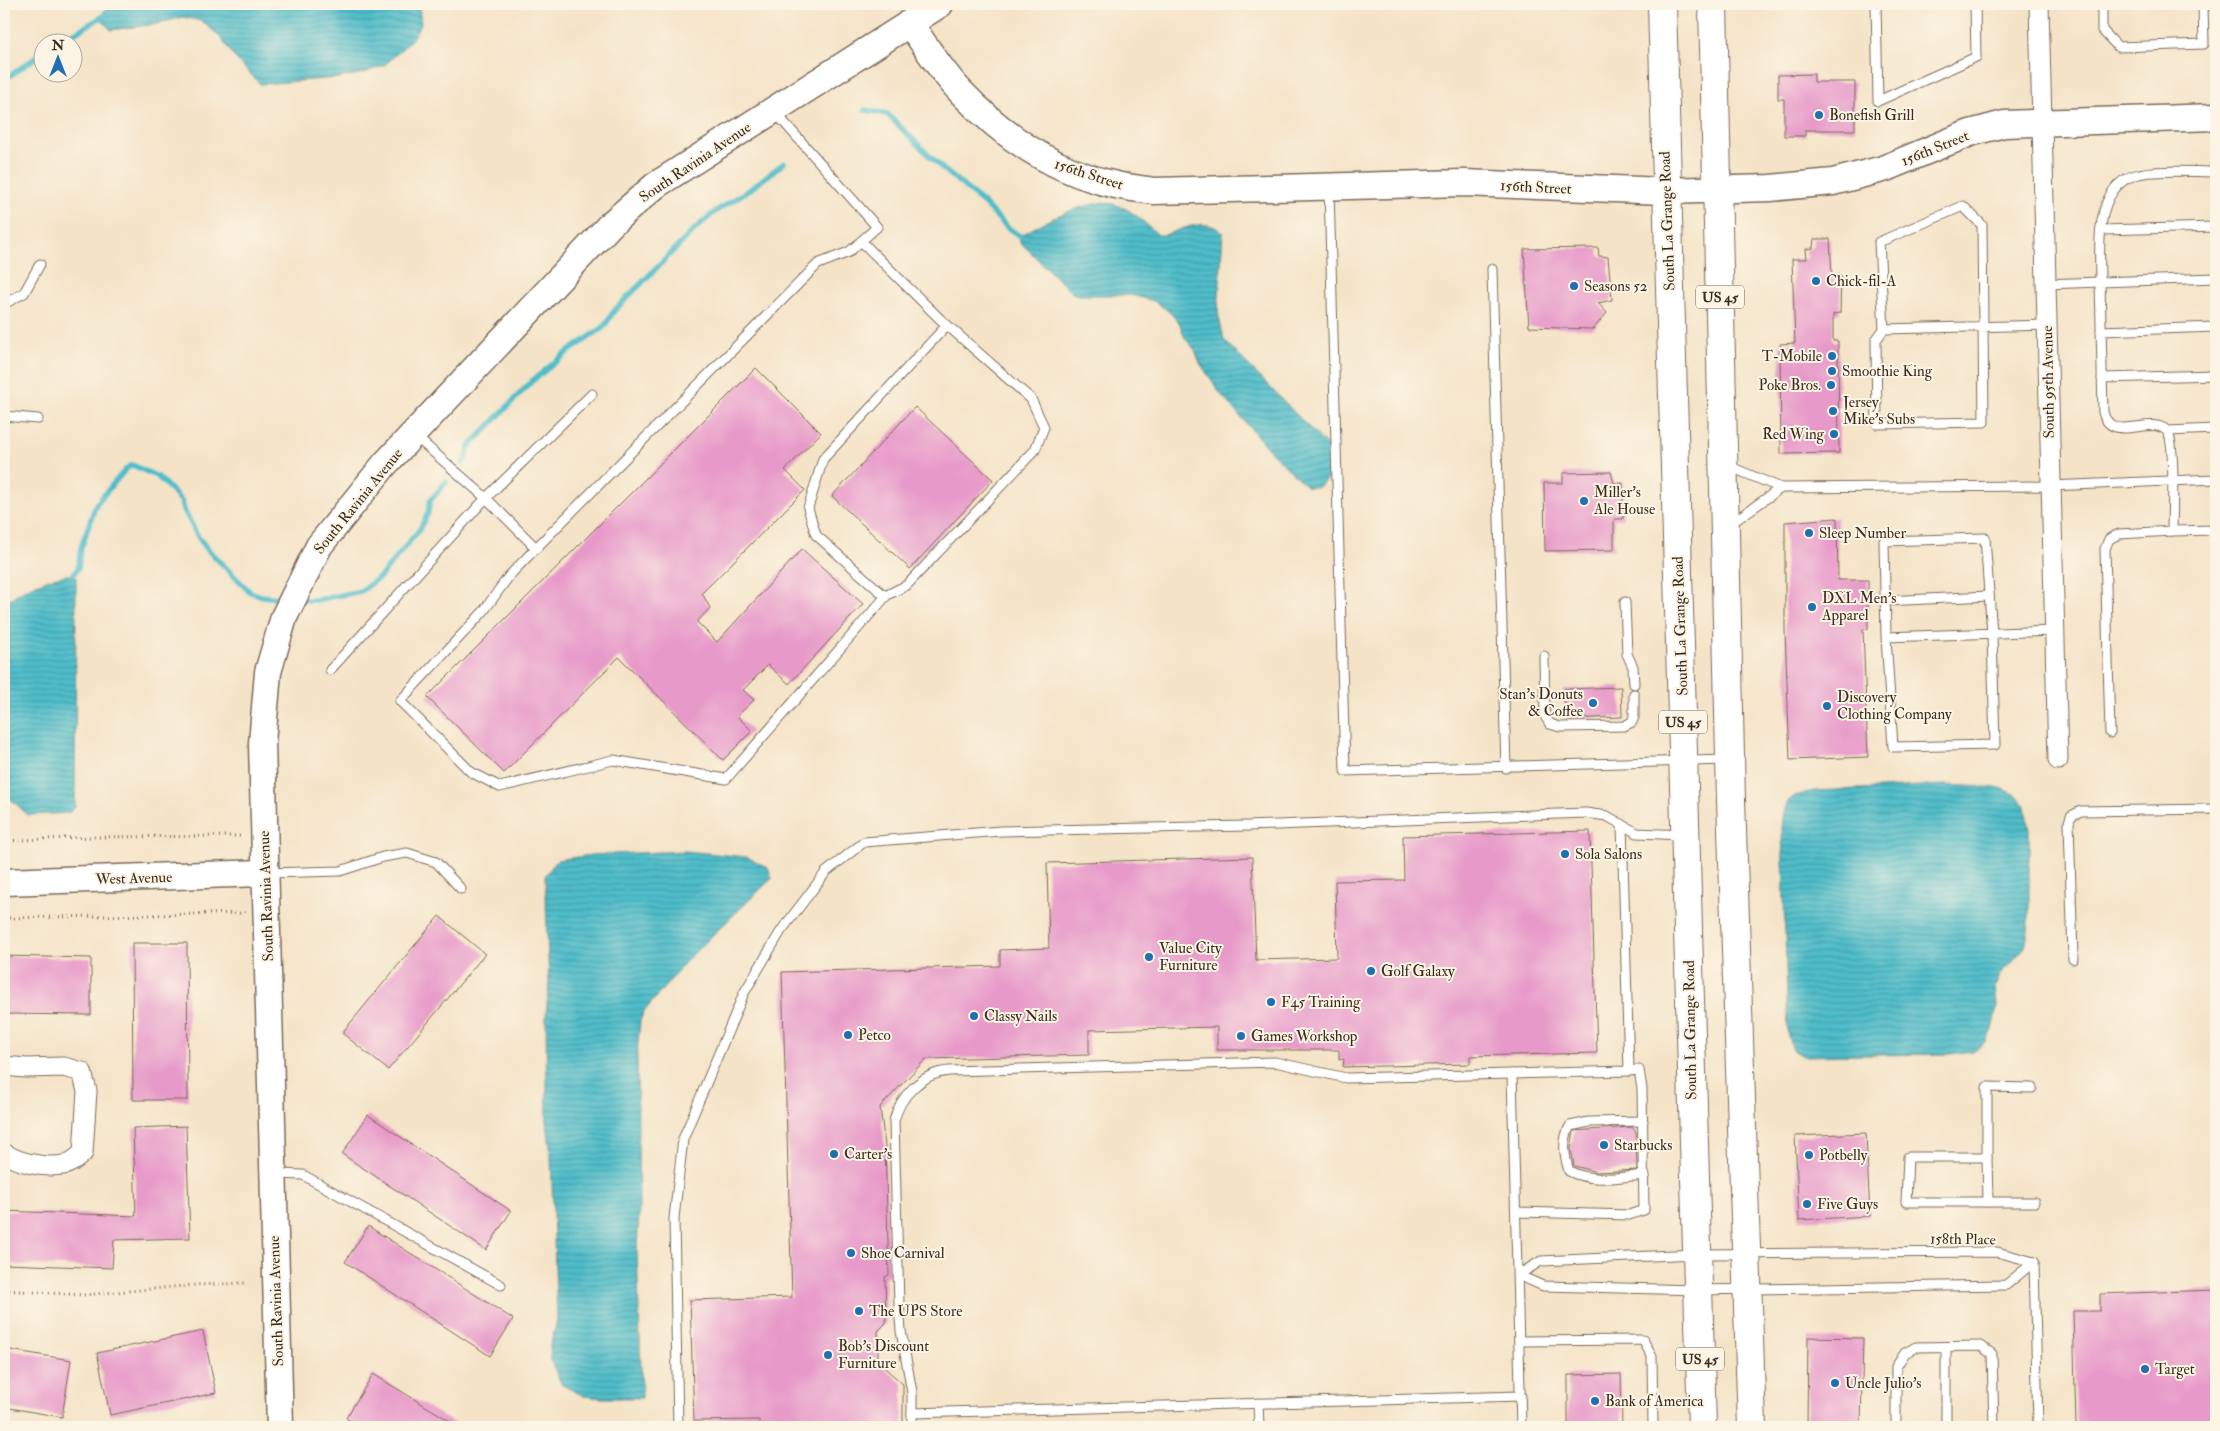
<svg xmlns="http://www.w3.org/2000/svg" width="2220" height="1431" viewBox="0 0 2220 1431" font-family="'IM FELL Double Pica',serif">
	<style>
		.water { fill: url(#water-rules); stroke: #467474 }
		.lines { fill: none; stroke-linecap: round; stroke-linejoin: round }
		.stream { stroke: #50bdca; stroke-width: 5.5 }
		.building { fill: #e79ac9 }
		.lane-casing { stroke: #7c6b59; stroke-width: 11 }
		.street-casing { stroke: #7c6b59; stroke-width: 21 }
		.secondary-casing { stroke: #7c6b59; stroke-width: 29 }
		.highway-casing { stroke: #7c6b59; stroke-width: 30 }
		.path { stroke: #7c6b59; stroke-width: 3; stroke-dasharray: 1 4; stroke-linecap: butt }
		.lane { stroke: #fff; stroke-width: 9 }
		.street { stroke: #fff; stroke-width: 19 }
		.secondary { stroke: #fff; stroke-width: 26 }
		.highway { stroke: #fff; stroke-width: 28 }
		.poi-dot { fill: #1f6fb2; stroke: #fcf5e5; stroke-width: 2 }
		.labels { text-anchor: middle; stroke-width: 4; stroke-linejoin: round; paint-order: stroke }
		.shield { fill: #fcf5e5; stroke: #75675a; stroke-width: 1 }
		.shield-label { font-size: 14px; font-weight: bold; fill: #3b2a1e }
		.poi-label { font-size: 15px; fill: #3b2a1e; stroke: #fcf5e5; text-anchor: start }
		.street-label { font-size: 15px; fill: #3b2a1e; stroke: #fcf5e5 }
	</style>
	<defs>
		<pattern id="water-rules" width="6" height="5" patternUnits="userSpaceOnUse" patternTransform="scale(1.25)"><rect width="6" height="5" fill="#50bdca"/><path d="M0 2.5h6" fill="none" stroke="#449aa3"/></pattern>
	</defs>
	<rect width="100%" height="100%" fill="#fcf5e5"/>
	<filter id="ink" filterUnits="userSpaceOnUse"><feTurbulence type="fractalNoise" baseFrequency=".02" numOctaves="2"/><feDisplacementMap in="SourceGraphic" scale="10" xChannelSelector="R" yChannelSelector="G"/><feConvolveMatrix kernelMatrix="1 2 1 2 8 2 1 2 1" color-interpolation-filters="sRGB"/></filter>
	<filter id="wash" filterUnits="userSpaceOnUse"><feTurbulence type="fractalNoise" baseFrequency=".0096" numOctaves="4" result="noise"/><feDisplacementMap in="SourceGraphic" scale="20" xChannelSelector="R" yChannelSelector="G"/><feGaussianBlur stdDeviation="1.12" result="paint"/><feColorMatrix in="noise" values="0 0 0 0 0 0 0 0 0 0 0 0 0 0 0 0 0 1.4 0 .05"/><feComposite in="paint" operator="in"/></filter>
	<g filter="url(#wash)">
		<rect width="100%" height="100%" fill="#f4e3c7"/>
		<!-- water -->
		<g class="water">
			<path d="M111,4h308l2,20 -10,16 -26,25 -21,8 -25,5 -79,6 -25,-26 -15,-21 -18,-16 -19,-4 -27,7 -45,6 -12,-13z"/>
			<path d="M1104,202c26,4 35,16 54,33h6c20,-6 42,-19 59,-2l-5,80 6,27 103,106 6,26 -14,15h-12l-37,-36 -50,-58 -20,-30 -5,-13 -10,-12 -6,-16 -13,-13 -12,-8 -23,-6h-53l-6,-2 -52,-51v-6c26,-16 53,-29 84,-34z"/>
			<path d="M73,574l3,3 -1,230 -6,6 -41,2 -24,-22v-189c19,-17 45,-27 69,-30z"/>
			<path d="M1945,785l56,3 16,7 8,11 4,24v96l-4,21 -24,27 -6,13 2,19 -5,24 -7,13 -12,8 -24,3 -146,2 -10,-6 -5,-13 -6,-209c3,-28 4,-32 33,-37z"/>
			<path d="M685,851l62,6 21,11 4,10 -84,81 -45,54 -3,8 -3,34 2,155 -2,41 5,147h-40l-18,-2 -22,-11 -11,-23 -1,-17 7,-24 -6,-165 -4,-35 -1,-106 3,-31 -4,-108 12,-16 34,-5z"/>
		</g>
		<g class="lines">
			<!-- stream -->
			<g class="stream">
				<path d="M59,42l46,-27"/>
				<path d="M4,80l38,-27"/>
				<path d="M865,110l22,4 54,53 40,34 27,27 12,8"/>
				<path d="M463,463l4,-6 2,-10 63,-66 33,-27 39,-27 10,-16 82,-83 20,-17 33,-21 35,-27"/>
				<path d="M73,575l5,-7 3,-20 15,-44 30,-35 6,-4 26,12 11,11 13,14 2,8 14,27 11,14 41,41 12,4 24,3"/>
				<path d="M300,600h16l45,-9 19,-14 40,-48 8,-16 2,-12 16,-19"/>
			</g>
		</g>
		<g id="blocks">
			<!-- building -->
			<g class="building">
				<path d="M1814,74v8h41v48h-50v6h-21v-37h-6v-24z"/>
				<path d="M1814,239h16l2,36h9l-1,38 -7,1v27h5l1,112 -58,1 -1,-110 15,-1 -3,-84h15l-1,-10 7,-1z"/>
				<path d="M1598,248l1,8 9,1 4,43 -14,3 9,10 -14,16 -64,-2 -5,-78z"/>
				<path d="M756,368l65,65 -36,37 20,20 -103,103 8,15 -13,14 20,20 85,-93 61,55 -74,80 -21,-19 -25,25 11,10 -17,16 15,15 -29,29 -104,-103 -115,116 -77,-76z"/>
				<path d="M915,407l78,73 -83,89 -78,-73z"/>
				<path d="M1611,472l3,11h9v36h-9v31l-69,1 -1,-68h19v-10z"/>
				<path d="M1837,518l1,62h30v49h-5l5,128 -78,3 -5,-129v-109z"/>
				<path d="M1621,687l1,30 -57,2 -1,-30z"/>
				<path d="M1590,831l7,222 -127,3v8l-127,3 1,-8 -5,1v-10h-122v-23l-128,3v25l-163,4 -46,48 5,39 4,129 -4,2 1,46 -8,8v31l25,22v43h-143l-1,-7 -65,1 -4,-121 102,-3 -10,-325 218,-6v-16l49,-2 -2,-85 205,-6 4,103 81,-2 -2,-77 69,-1 -1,-44z"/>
				<path d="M439,916l46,38 -97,116 -46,-37z"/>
				<path d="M132,943h55l1,157h-55z"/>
				<path d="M4,956l87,2v57l-87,-1z"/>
				<path d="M368,1115l143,96 -25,39 -144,-96z"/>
				<path d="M186,1126l4,112 -76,2 -2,28 -108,-4v-53l132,5 -3,-88z"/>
				<path d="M1632,1127l4,5 1,38 -40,2 -23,-6 -3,-18 3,-17z"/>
				<path d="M1866,1133l4,83 -71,4 -4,-84z"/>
				<path d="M368,1226l145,93 -23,37 -145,-94z"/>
				<path d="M2216,1290v137h-140l-3,-116h27v-17z"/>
				<path d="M203,1331l13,62 -106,22 -13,-62z"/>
				<path d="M1808,1337l55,1 -2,89h-54z"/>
				<path d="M4,1349l67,11 -9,57 -58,-10z"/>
				<path d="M373,1374l87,53h-100l-14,-9z"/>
				<path d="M1621,1374l1,53h-54v-52z"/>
			</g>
		</g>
	</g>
	<g filter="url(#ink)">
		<use href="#blocks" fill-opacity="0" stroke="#7c6b59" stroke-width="1"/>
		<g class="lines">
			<!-- lane casing -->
			<g class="lane-casing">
				<g id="lane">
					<path d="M1876,4l2,97 98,-44 -1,-53"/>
					<path d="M2102,4v26l16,17 86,-3 -1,-39h13"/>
					<path d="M1329,189l16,582 382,-11"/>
					<path d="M2101,230l115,-3"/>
					<path d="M1492,269l14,499"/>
					<path d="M2046,284l54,-2c0,-35 -7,-98 39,-108 20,-5 55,-2 77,-2"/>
					<path d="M4,304l20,-11 16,-29"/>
					<path d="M1884,329l-8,11 1,84 107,-2 -2,-197 -19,-19 -84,36 5,87 163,-4"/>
					<path d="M2101,331l115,-4"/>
					<path d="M2102,378l114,-3"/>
					<path d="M592,394l-106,104 50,50 282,-284 31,-12 28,-25 -103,-116"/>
					<path d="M4,416l34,3"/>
					<path d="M2167,431l49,-2"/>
					<path d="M1726,465l55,23 269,-2 166,-7"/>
					<path d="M1730,524l51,-36"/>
					<path d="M2172,531l44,-1"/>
					<path d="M536,548l-27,28 -26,36 -83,89 71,71 29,15 113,-27 113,19 161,-184 20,-10 128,-135 9,-23 -13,-28 -92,-81 -78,-77"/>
					<path d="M885,596l-69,-61 -8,-27 15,-49 124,-134"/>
					<path d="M1885,601l104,-5"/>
					<path d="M1625,602l2,52 6,13 1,17"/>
					<path d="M1886,637l-2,-96 101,-3 7,96 3,111 -102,2 -7,-110 168,-6"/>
					<path d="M1544,656l1,60 5,8 10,3 64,-1 8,-4 2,-5v-23"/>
					<path d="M330,670l156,-172 -71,-62"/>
					<path d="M2110,733l-5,-184 4,-10 10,-5 53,-3c0,-17 4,-90 -5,-100 -16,-17 -56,14 -64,-19l-3,-130 116,-4"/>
					<path d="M268,873l72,-2 43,-14 24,-4 29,9 25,27"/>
					<path d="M2073,959l-4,-137 2,-6 10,-5 135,-2"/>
					<path d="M1512,1074l9,353"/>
					<path d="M2032,1088l-45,-1v70h-79l-2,45h128"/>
					<path d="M1643,1121l-54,1 -19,4c-8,14 -6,29 -1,45 23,12 50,6 76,4"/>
					<path d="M1987,1157l1,45"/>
					<path d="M276,1174l27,1 198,110"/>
					<path d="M1516,1212l113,3 15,-5 -2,-121 -3,-19 -10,1"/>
					<path d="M2034,1262l4,165"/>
					<path d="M1518,1275l25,11 154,4 309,-5 28,-23"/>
					<path d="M1518,1275l23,-14 155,-7 301,-2 37,10"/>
					<path d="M1519,1341l124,-1 9,16 1,71"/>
					<path d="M1258,1403l1,24"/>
					<path d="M912,1413l609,-17"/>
					<path d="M678,1427l-4,-209 9,-79 61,-146 37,-62 45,-59 38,-30 137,-11 247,-5 338,-13 21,3 30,17 46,2"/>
					<path d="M912,1427v-35l-11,-61 -2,-26 -5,-184c6,-25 28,-48 55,-50l326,-9 71,16 283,-7 -7,-247"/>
					<path d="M1896,1427v-60l9,-14 11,-6 65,-1 11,8 2,73"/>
					<path d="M1946,1427v-80"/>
				</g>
			</g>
			<!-- street casing -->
			<g class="street-casing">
				<g id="street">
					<path d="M2039,4l19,756"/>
					<path d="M4,1066l22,2 38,-1 18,5 5,19 -4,62c-6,5 -12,11 -20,12 -18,3 -45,-2 -59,-12"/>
				</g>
			</g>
			<!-- secondary casing -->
			<g class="secondary-casing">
				<g id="secondary">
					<path d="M909,23c17,23 33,50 53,70 42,44 94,79 154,92 13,3 26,4 38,6l310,-8 201,8 105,-3 63,-6 50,-13 87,-36 34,-9 212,-7"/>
					<path d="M4,882l261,-9"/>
					<path d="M280,1427l-18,-684 6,-71 16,-55 35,-71 66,-82 227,-241 44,-38 284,-181"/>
				</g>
			</g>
			<!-- highway casing -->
			<g class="highway-casing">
				<g id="highway">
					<path d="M1662,4l40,1423"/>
					<path d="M1713,4l18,796 21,627"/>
				</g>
			</g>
			<!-- path -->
			<g class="path">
				<path d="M4,841l84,-4 155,-1"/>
				<path d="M4,918l242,-5"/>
				<path d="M4,1290l79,5 112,-10 52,-2"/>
			</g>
			<!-- lane -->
			<use href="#lane" class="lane"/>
			<!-- street -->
			<use href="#street" class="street"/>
			<!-- secondary -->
			<use href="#secondary" class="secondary"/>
			<!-- highway -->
			<use href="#highway" class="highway"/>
		</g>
	</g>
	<!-- markers -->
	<g class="poi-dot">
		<circle cx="1819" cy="115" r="5"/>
		<circle cx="1816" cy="281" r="5"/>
		<circle cx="1574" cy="286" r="5"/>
		<circle cx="1832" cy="356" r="5"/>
		<circle cx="1832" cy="371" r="5"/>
		<circle cx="1831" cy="385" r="5"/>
		<circle cx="1833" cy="411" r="5"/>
		<circle cx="1834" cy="434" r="5"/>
		<circle cx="1584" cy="501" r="5"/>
		<circle cx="1809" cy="533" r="5"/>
		<circle cx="1812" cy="607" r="5"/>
		<circle cx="1593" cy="703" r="5"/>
		<circle cx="1827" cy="706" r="5"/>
		<circle cx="1565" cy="854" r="5"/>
		<circle cx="1149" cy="957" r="5"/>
		<circle cx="1371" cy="971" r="5"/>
		<circle cx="1271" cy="1002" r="5"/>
		<circle cx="974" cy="1016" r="5"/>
		<circle cx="848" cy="1035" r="5"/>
		<circle cx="1241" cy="1036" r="5"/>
		<circle cx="1604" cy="1145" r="5"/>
		<circle cx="834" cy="1154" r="5"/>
		<circle cx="1809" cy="1155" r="5"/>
		<circle cx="1807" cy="1204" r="5"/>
		<circle cx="851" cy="1253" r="5"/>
		<circle cx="859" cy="1311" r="5"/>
		<circle cx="828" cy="1355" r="5"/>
		<circle cx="2145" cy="1369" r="5"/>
		<circle cx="1835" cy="1383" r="5"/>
		<circle cx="1595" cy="1401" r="5"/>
	</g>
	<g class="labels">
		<!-- shield labels -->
		<g class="shield">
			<rect x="1696" y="285.5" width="48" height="23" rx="4"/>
			<rect x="1659" y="710.5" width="48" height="23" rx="4"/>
			<rect x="1676" y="1347.5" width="48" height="23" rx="4"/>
		</g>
		<g class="shield-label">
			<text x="1720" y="302">US 45</text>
			<text x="1683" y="727">US 45</text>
			<text x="1700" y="1364">US 45</text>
		</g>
		<!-- poi labels -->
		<g class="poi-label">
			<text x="1829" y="120">Bonefish Grill</text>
			<text x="1826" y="286">Chick-fil-A</text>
			<text x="1584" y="291">Seasons 52</text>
			<text x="1822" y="361" text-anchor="end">T-Mobile</text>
			<text x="1842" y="376">Smoothie King</text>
			<text x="1821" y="390" text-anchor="end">Poke Bros.</text>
			<text x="1843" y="407">Jersey<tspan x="1843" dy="17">Mike's Subs</tspan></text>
			<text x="1824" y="439" text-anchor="end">Red Wing</text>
			<text x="1594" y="497">Miller's<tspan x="1594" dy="17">Ale House</tspan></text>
			<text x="1819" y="538">Sleep Number</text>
			<text x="1822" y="603">DXL Men's<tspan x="1822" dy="17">Apparel</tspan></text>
			<text x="1583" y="699" text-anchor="end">Stan's Donuts<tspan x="1583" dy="17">&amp; Coffee</tspan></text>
			<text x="1837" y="702">Discovery<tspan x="1837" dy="17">Clothing Company</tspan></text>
			<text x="1575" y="859">Sola Salons</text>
			<text x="1159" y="953">Value City<tspan x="1159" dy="17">Furniture</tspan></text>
			<text x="1381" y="976">Golf Galaxy</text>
			<text x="1281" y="1007">F45 Training</text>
			<text x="984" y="1021">Classy Nails</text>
			<text x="858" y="1040">Petco</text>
			<text x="1251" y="1041">Games Workshop</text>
			<text x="1614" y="1150">Starbucks</text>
			<text x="844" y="1159">Carter's</text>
			<text x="1819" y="1160">Potbelly</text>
			<text x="1817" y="1209">Five Guys</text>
			<text x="861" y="1258">Shoe Carnival</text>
			<text x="869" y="1316">The UPS Store</text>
			<text x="838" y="1351">Bob's Discount<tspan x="838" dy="17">Furniture</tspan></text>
			<text x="2155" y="1374">Target</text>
			<text x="1845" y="1388">Uncle Julio's</text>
			<text x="1605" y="1406">Bank of America</text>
		</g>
		<!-- street labels -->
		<g class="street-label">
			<text transform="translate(1935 148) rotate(-22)" y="5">156th Street</text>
			<text transform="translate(695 162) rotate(-34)" y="5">South Ravinia Avenue</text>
			<text transform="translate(1089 174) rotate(18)" y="5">156th Street</text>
			<text transform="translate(1536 187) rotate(3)" y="5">156th Street</text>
			<text transform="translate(1667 221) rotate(-92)" y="5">South La Grange Road</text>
			<text transform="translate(2048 382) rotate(-91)" y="5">South 95th Avenue</text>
			<text transform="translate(358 501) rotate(-51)" y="5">South Ravinia Avenue</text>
			<text transform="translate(1680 626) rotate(-92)" y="5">South La Grange Road</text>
			<text transform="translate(134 878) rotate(-2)" y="5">West Avenue</text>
			<text transform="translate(266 896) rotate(-92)" y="5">South Ravinia Avenue</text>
			<text transform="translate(1690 1030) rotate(-91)" y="5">South La Grange Road</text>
			<text transform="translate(1963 1239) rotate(1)" y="5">158th Place</text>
			<text transform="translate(276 1301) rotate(-92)" y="5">South Ravinia Avenue</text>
		</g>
	</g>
	<!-- margin -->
	<rect width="2220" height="1431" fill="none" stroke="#fcf5e5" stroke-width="20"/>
	<!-- north arrow -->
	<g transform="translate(58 58)"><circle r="24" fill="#fcf5e5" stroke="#afa495"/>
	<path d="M0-4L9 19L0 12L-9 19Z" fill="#1f6fb2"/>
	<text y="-8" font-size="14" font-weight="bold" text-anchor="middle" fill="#3b2a1e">N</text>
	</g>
</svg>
